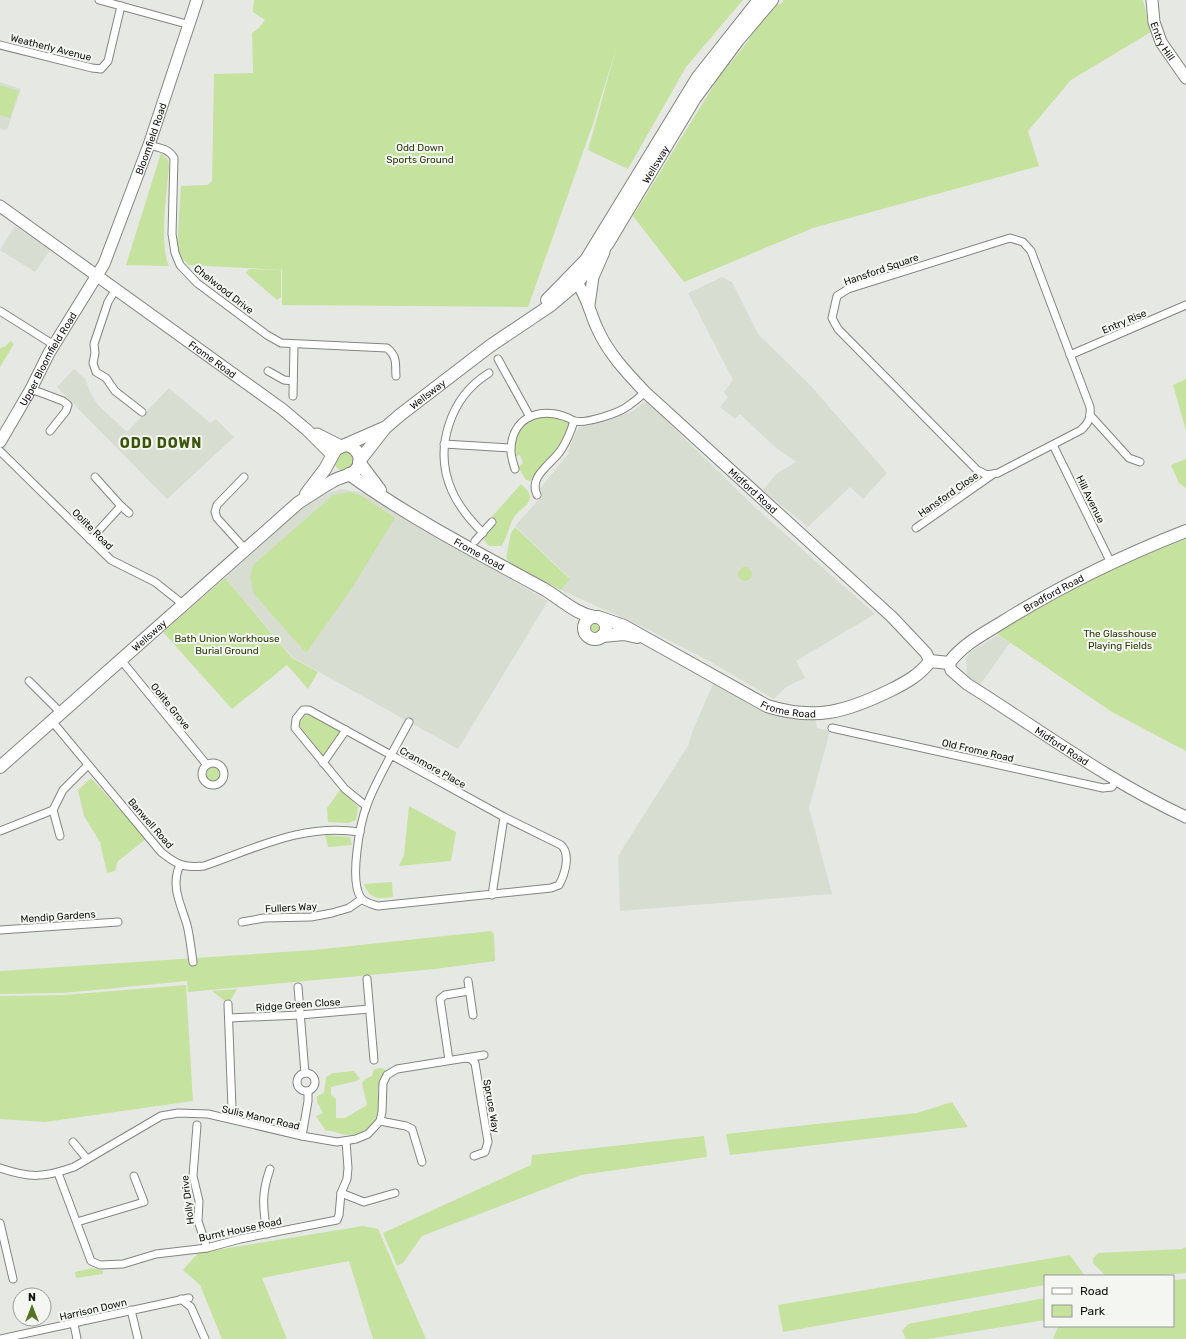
<svg xmlns="http://www.w3.org/2000/svg" width="1186" height="1339" viewBox="0 0 1186 1339" font-family="Rubik,sans-serif">
	<style>
		.built { fill: #d8ddd2 }
		.green { fill: #c6e29f }
		.lines { fill: none; stroke-linecap: round; stroke-linejoin: round }
		.street-casing { stroke: #838581; stroke-width: 9 }
		.secondary-casing { stroke: #838581; stroke-width: 13 }
		.primary-casing { stroke: #838581; stroke-width: 14 }
		.street { stroke: #fff; stroke-width: 7 }
		.secondary { stroke: #fff; stroke-width: 11 }
		.primary { stroke: #fff; stroke-width: 12 }
		.labels { text-anchor: middle; stroke-width: 4; stroke-linejoin: round; paint-order: stroke }
		.street-label { font-size: 10px; fill: #111110; stroke: #f4f6f1 }
		.park-label { font-size: 10px; fill: #2a3a08; stroke: #f4f6f1 }
		.district-label { font-size: 14px; font-weight: bold; letter-spacing: 1px; fill: #3c5408; stroke: #f4f6f1 }
	</style>
	<rect width="100%" height="100%" fill="#e6e8e4"/>
	<!-- built -->
	<g class="built">
		<path d="M0,82l21,7 -14,41 -7,-1z"/>
		<path d="M15,226l35,24 -15,22 -35,-22z"/>
		<path d="M722,277l10,5 26,52 53,52 76,87 -24,26 -13,-12 -42,40 -45,-37 14,-17 19,-11 -21,-15 -35,-33 -5,5 -15,-12 8,-10 -4,-5 9,-12 -45,-87z"/>
		<path d="M74,369l11,10 6,15 7,11 29,27 42,-44 41,35 6,-4 18,18 -67,62 -110,-112z"/>
		<path d="M646,401l111,108 118,105 -79,47 9,17 -19,9 -12,12 -65,-38 -64,-33 -84,-38 9,-12 -55,-52 27,-30 -4,-5 31,-38 -1,-2 10,-23 53,-16z"/>
		<path d="M341,489l23,4 46,29 138,79 -90,148 -166,-92 -67,-79 82,-75 9,-6z"/>
		<path d="M998,635l12,8 -31,43 -12,-11 -1,-16 4,-7z"/>
		<path d="M714,682l34,22 19,8 24,7 25,1 1,8 13,3 -21,77 23,86 -212,17 -2,-55 71,-112 3,-12z"/>
	</g>
	<!-- green -->
	<g class="green">
		<path d="M254,0h489l-57,67 -58,102 -40,-19 29,-105 -24,79 -65,183 -246,-2v-35l-94,-5 -8,-9 -3,-9 4,-61 26,-1 5,-4 2,-107 39,-1 -1,-40 7,-5 6,-8 -12,-8z"/>
		<path d="M784,0h359l8,32 -80,48 -43,51 11,35 -226,62 -129,54 -51,-66 86,-139 30,-37v-6l28,-30h4z"/>
		<path d="M0,85l19,6 -9,27 -10,-3z"/>
		<path d="M161,153l7,7 1,6c-2,24 -10,80 0,100l-43,-1z"/>
		<path d="M249,269l32,1v27l-4,3 -31,-27z"/>
		<path d="M10,341l4,3 -14,23v-19l6,-2z"/>
		<path d="M1186,379v52l-13,-46z"/>
		<path d="M555,415l14,7c1,23 -25,38 -36,56l-3,3 -4,-1 -8,-13 5,-4 -3,-8 -6,2c-1,-14 4,-33 19,-39 6,-2 15,-2 22,-3z"/>
		<circle cx="344" cy="461" r="10"/>
		<path d="M1186,459v29l-7,-5 -8,-18z"/>
		<path d="M521,484c3,3 8,7 9,12 1,8 -11,14 -15,20 -6,8 -9,26 -14,30h-12l-6,-7 13,-15 -6,-5z"/>
		<path d="M350,492l12,4 33,22 -43,70 -46,65 -52,-59 -4,-16 3,-13 80,-70z"/>
		<path d="M515,527l55,52 -9,11 -48,-25 -7,-7 5,-25z"/>
		<path d="M1186,539v212l-74,-39 -116,-79c60,-37 124,-70 190,-94z"/>
		<circle cx="745" cy="574" r="7"/>
		<path d="M225,578l67,80 26,14 -10,17 -21,-24 -55,44 -69,-77z"/>
		<circle cx="595" cy="628" r="6"/>
		<path d="M306,714h5l31,17 -19,27 -22,-29 -2,-7z"/>
		<circle cx="213" cy="774" r="7"/>
		<path d="M91,778l55,61 -28,22 -3,10 -8,2 -7,-31 -16,-26 -6,-26z"/>
		<path d="M341,789l17,18 -2,13 -7,3 -21,-1 -1,-14z"/>
		<path d="M409,806l47,26 -5,29 -52,5 5,-11z"/>
		<path d="M325,835l25,2 2,8 -24,2z"/>
		<path d="M392,882l1,15c-15,2 -23,3 -29,-13z"/>
		<path d="M491,931l3,3 1,27 -60,8 -247,23 -1,-11 -123,12 -64,1v-23l314,-21z"/>
		<path d="M186,985l7,116 -148,21 -45,-3v-123l64,-1z"/>
		<path d="M237,989l-6,11 -6,1 -13,-10z"/>
		<path d="M381,1068l5,2 -6,8 -2,10 1,30c-10,11 -22,20 -37,16 -7,-1 -9,-4 -16,-3l-10,-15 7,-3 -6,-11v-6l7,-3 2,-16 7,-4 21,-2 6,8 -4,2 -25,6v8l5,4v19h9l22,-13 -5,-22 3,-4 7,-3 2,-7z"/>
		<path d="M952,1102l16,25 -238,28 -4,-21 191,-21z"/>
		<path d="M704,1136l3,21 -126,18 -159,61 -19,27 -6,3 -14,-33 148,-68 1,-10z"/>
		<path d="M363,1226l15,3 48,110h-53l-24,-78 -87,17 25,61h-65l-22,-54 -17,-15 15,-17z"/>
		<path d="M1186,1247v26l-40,3h-40l-13,-13v-5l5,-5 84,-4z"/>
		<path d="M1070,1255l15,21h-40v9l-262,47 -5,-27z"/>
		<path d="M93,1268l10,3v3l-27,4 -1,-6z"/>
		<path d="M1186,1279v60h-133l5,-13h115v-46z"/>
		<path d="M1045,1298v22l-117,19h-22l-4,-8 6,-7z"/>
	</g>
	<g class="lines">
		<!-- street casing -->
		<g class="street-casing">
			<g id="street">
				<path d="M99,0l91,25"/>
				<path d="M0,45l92,23 9,1 7,-8 13,-55"/>
				<path d="M149,145c10,3 19,3 25,13l-2,76 3,19 5,12 17,18 70,52 14,8 106,5c11,9 8,16 9,28"/>
				<path d="M1010,238l13,4 8,9 59,156c1,10 -1,16 -9,23l-83,43 -11,2 -10,-5 -139,-141 -6,-11 5,-22 11,-7z"/>
				<path d="M116,289l-8,13 -14,42 1,9 -2,10 3,9 10,6 9,13 27,21"/>
				<path d="M0,311l54,34"/>
				<path d="M1070,355l116,-50"/>
				<path d="M498,359l32,58"/>
				<path d="M268,371l16,9 9,1"/>
				<path d="M31,389l32,12 5,4 -2,6 -16,20"/>
				<path d="M293,396l1,-51"/>
				<path d="M1090,415l39,43 11,4"/>
				<path d="M444,444l67,4"/>
				<path d="M1053,445l58,118"/>
				<path d="M0,451l111,109 44,22 29,23"/>
				<path d="M515,469c-2,-7 -5,-15 -4,-22 3,-35 37,-41 63,-26"/>
				<path d="M244,477l-27,28 -2,7 2,6 28,31"/>
				<path d="M537,495c-9,-19 15,-31 24,-45 6,-9 10,-19 13,-29 12,3 45,-8 54,-15 6,-4 12,-9 17,-14"/>
				<path d="M121,506l8,7"/>
				<path d="M916,528l76,-53"/>
				<path d="M483,533c-13,-13 -24,-26 -31,-42 -19,-42 -2,-94 37,-118"/>
				<path d="M90,540l31,-34 -26,-29"/>
				<path d="M475,541l17,-19"/>
				<path d="M121,660l86,105"/>
				<path d="M29,681l31,31"/>
				<path d="M51,720l110,132c16,13 23,16 43,14 52,-18 99,-43 156,-34"/>
				<path d="M832,728l271,60 9,-1 4,-7"/>
				<path d="M391,755l113,62 57,28c10,9 4,29 -2,40l-8,3 -173,18c-6,-2 -13,-3 -17,-8 -12,-17 -1,-75 6,-93 6,-17 16,-34 24,-50z"/>
				<path d="M323,763l23,-33"/>
				<circle cx="213" cy="774" r="11"/>
				<path d="M366,806l-21,-17 -50,-61 1,-9 7,-9h6l82,45 18,-33"/>
				<path d="M53,810l7,26"/>
				<path d="M0,831l53,-21 10,-20 25,-25"/>
				<path d="M180,865c-10,21 1,39 7,60 3,12 4,24 6,37"/>
				<path d="M492,895l12,-78"/>
				<path d="M242,922l22,-4 47,-1 21,-4 17,-5 13,-9"/>
				<path d="M0,930l118,-8"/>
				<path d="M367,979l7,81"/>
				<path d="M468,981l5,34"/>
				<path d="M298,987l7,86"/>
				<path d="M228,1004l4,104"/>
				<path d="M229,1018l71,-3 69,-6"/>
				<path d="M466,1058l5,1 4,4 13,79 -3,10 -11,4"/>
				<path d="M449,1060l-9,-61 5,-4 24,-4"/>
				<circle cx="306" cy="1082" r="9"/>
				<path d="M380,1121l26,5 6,3 10,33"/>
				<path d="M197,1125l-4,51 6,25 -1,20 9,27"/>
				<path d="M302,1136l6,-35v-10"/>
				<path d="M73,1142l14,17"/>
				<path d="M0,1168c30,10 43,10 74,-1l87,-51 17,-3 30,1 94,22 35,6 19,-3 12,-5 12,-13 2,-9 1,-29 4,-8 10,-6 87,-14"/>
				<path d="M58,1173l33,88 9,4 23,-1 33,-10 51,-6 33,-9 97,-19 2,-5 2,-22 6,-14 1,-11 -2,-27"/>
				<path d="M341,1193l23,9 31,-9"/>
				<path d="M77,1222l67,-20 -10,-26"/>
				<path d="M0,1223l13,56"/>
				<path d="M267,1234c-4,-26 -6,-40 3,-65"/>
				<path d="M181,1299l10,8 14,32"/>
				<path d="M131,1310l7,29"/>
				<path d="M74,1324l3,15"/>
				<path d="M0,1339l189,-41"/>
			</g>
		</g>
		<!-- secondary casing -->
		<g class="secondary-casing">
			<g id="secondary">
				<path id="s1" d="M1152,0l2,22 7,20 25,36"/>
				<path id="s2" d="M0,206l282,203 25,21 25,25"/>
				<path id="s3" d="M577,283c10,13 13,30 20,45 11,25 29,44 48,64l247,225 34,36 4,8"/>
				<path d="M589,305l4,-28 11,-25"/>
				<path d="M317,434l24,12"/>
				<path id="s4" d="M0,442l31,-53 18,-36 55,-89 45,-119 48,-145"/>
				<path id="s5" d="M949,663l2,7 16,14c72,45 141,97 219,133"/>
			</g>
		</g>
		<!-- primary casing -->
		<g class="primary-casing">
			<g id="primary">
				<path d="M547,300l39,-40 112,-183 61,-77"/>
				<path id="s6" d="M360,460l25,-32 15,-13 90,-69 61,-41 26,-22 31,-40 87,-145 43,-58 34,-40"/>
				<path d="M359,462l21,28"/>
				<path id="s7" d="M349,474c61,44 129,79 195,115 17,10 30,24 50,28"/>
				<path d="M306,494l19,-25 11,-20 48,-21"/>
				<path id="s8" d="M598,617l26,9 143,80c48,15 79,6 124,-16 14,-7 29,-15 39,-29l19,2c13,-18 34,-29 52,-40 59,-37 121,-67 185,-92"/>
				<circle cx="595" cy="628" r="11"/>
				<path d="M602,636l22,-2 13,3"/>
				<path id="s9" d="M0,767l298,-264c12,-8 23,-15 35,-22 6,-4 17,-5 22,-10 10,-10 3,-24 -9,-26"/>
			</g>
		</g>
		<!-- street -->
		<use href="#street" class="street"/>
		<!-- secondary -->
		<use href="#secondary" class="secondary"/>
		<!-- primary -->
		<use href="#primary" class="primary"/>
	</g>
	<g class="labels">
		<!-- street labels -->
		<g class="street-label">
			<text dy="4" stroke="none"><textPath href="#s1" startOffset="43">Entry Hill</textPath></text>
			<text transform="translate(51 47) rotate(14)" y="4">Weatherly Avenue</text>
			<text dy="4" stroke="none"><textPath href="#s4" startOffset="340">Bloomfield Road</textPath></text>
			<text dy="4" stroke="none"><textPath href="#s6" startOffset="424">Wellsway</textPath></text>
			<text transform="translate(881 269) rotate(-19)" y="4">Hansford Square</text>
			<text transform="translate(224 289) rotate(38)" y="4">Chelwood Drive</text>
			<text transform="translate(1124 321) rotate(-23)" y="4">Entry Rise</text>
			<text dy="4" stroke="none"><textPath href="#s4" startOffset="96">Upper Bloomfield Road</textPath></text>
			<text dy="4" stroke="none"><textPath href="#s2" startOffset="262">Frome Road</textPath></text>
			<text dy="4" stroke="none"><textPath href="#s6" startOffset="95">Wellsway</textPath></text>
			<text dy="4" stroke="none"><textPath href="#s3" startOffset="276">Midford Road</textPath></text>
			<text transform="translate(948 494) rotate(-35)" y="4">Hansford Close</text>
			<text transform="translate(1091 499) rotate(64)" y="4">Hill Avenue</text>
			<text transform="translate(93 529) rotate(45)" y="4">Oolite Road</text>
			<text dy="4" stroke="none"><textPath href="#s7" startOffset="153">Frome Road</textPath></text>
			<text dy="4" stroke="none"><textPath href="#s8" startOffset="515">Bradford Road</textPath></text>
			<text dy="4" stroke="none"><textPath href="#s9" startOffset="199">Wellsway</textPath></text>
			<text transform="translate(171 706) rotate(51)" y="4">Oolite Grove</text>
			<text dy="4" stroke="none"><textPath href="#s8" startOffset="213">Frome Road</textPath></text>
			<text dy="4" stroke="none"><textPath href="#s5" startOffset="142">Midford Road</textPath></text>
			<text transform="translate(978 750) rotate(13)" y="4">Old Frome Road</text>
			<text transform="translate(433 767) rotate(29)" y="4">Cranmore Place</text>
			<text transform="translate(151 823) rotate(49)" y="4">Banwell Road</text>
			<text transform="translate(291 907) rotate(-3)" y="4">Fullers Way</text>
			<text transform="translate(58 916) rotate(-4)" y="4">Mendip Gardens</text>
			<text transform="translate(298 1004) rotate(-4)" y="4">Ridge Green Close</text>
			<text transform="translate(492 1106) rotate(80)" y="4">Spruce Way</text>
			<text transform="translate(261 1117) rotate(13)" y="4">Sulis Manor Road</text>
			<text transform="translate(187 1200) rotate(-97)" y="4">Holly Drive</text>
			<text transform="translate(240 1229) rotate(-12)" y="4">Burnt House Road</text>
			<text transform="translate(93 1309) rotate(-13)" y="4">Harrison Down</text>
		</g>
		<!-- park labels -->
		<g class="park-label">
			<text x="420" y="151">Odd Down<tspan x="420" dy="12">Sports Ground</tspan></text>
			<text x="1120" y="637">The Glasshouse<tspan x="1120" dy="12">Playing Fields</tspan></text>
			<text x="227" y="642">Bath Union Workhouse<tspan x="227" dy="12">Burial Ground</tspan></text>
		</g>
		<!-- district labels -->
		<g class="district-label">
			<text x="161" y="448">ODD DOWN</text>
		</g>
	</g>
	<!-- legend -->
	<rect x="1044" y="1275" width="130" height="52" fill="#f4f6f1" stroke="#999a97"/>
	<rect x="1052" y="1288" width="20" height="6" fill="#ffffff" stroke="#999a97"/>
	<text x="1080" y="1295" font-size="12" fill="#111110">Road</text>
	<rect x="1052" y="1305" width="20" height="12" fill="#c6e29f" stroke="#999a97"/>
	<text x="1080" y="1315" font-size="12" fill="#111110">Park</text>
	<!-- north arrow -->
	<g transform="translate(32 1307)"><circle r="19" fill="#f4f6f1" stroke="#999a97"/>
	<path d="M0-3L7 15L0 10L-7 15Z" fill="#577226"/>
	<text y="-6" font-size="11" font-weight="bold" text-anchor="middle" fill="#111110">N</text>
	</g>
</svg>
